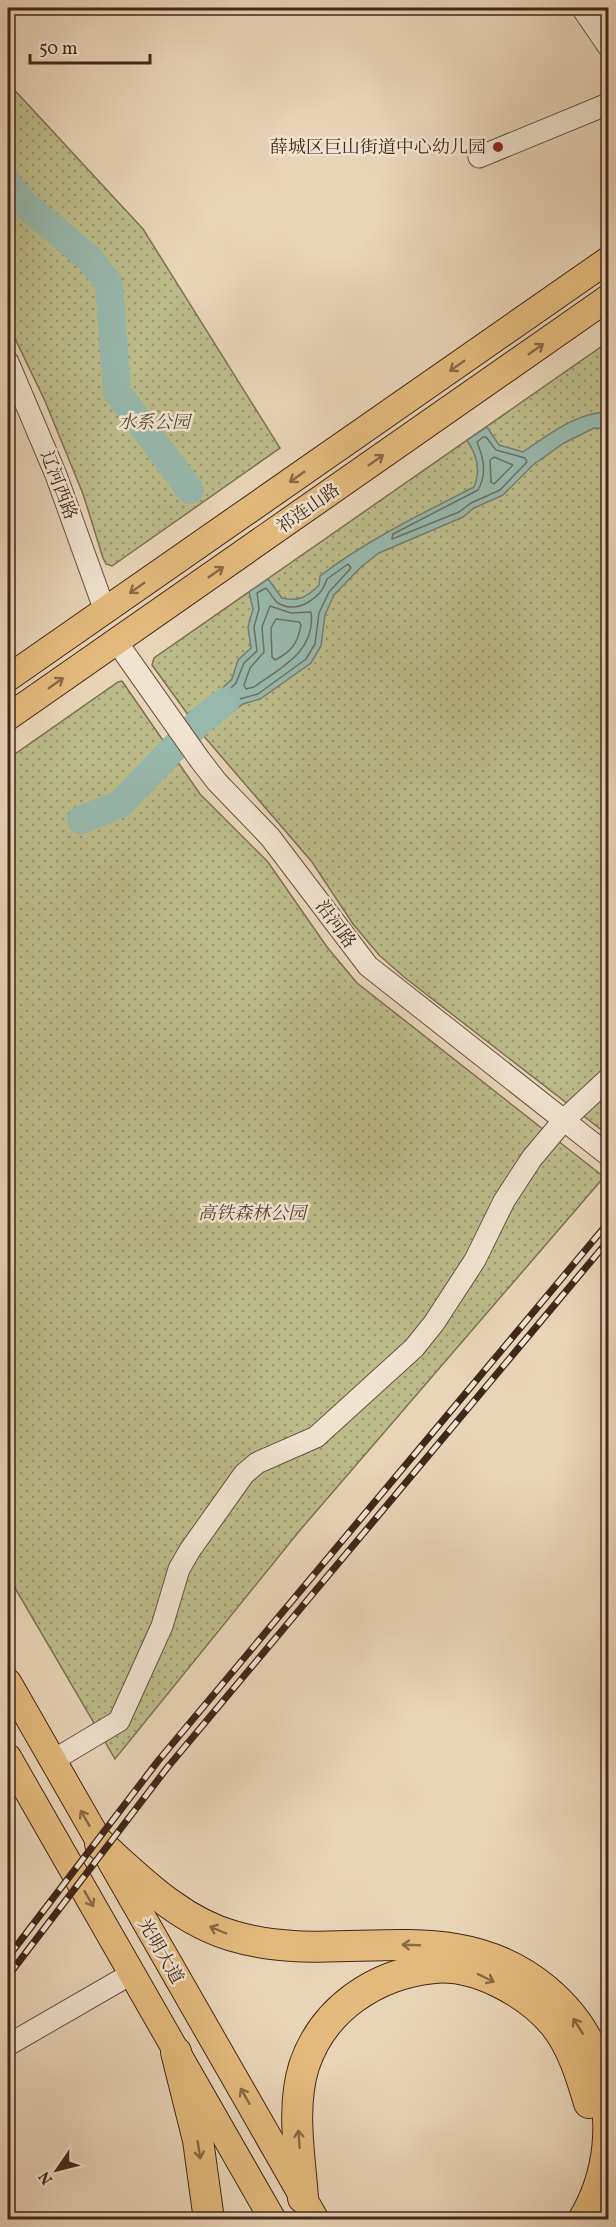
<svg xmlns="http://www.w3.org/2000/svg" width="616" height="2227" viewBox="0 0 616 2227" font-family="Vollkorn,'Noto Serif SC',serif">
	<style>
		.park { fill: url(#park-dots); stroke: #7e7152; stroke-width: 1.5 }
		.water { fill: #97b8ac; stroke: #757e71; stroke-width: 1.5 }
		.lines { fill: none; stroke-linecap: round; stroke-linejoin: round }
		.shore { stroke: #6c7062; stroke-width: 1.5 }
		.river { stroke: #97b8ac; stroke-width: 28 }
		.minor-casing { stroke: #6b5240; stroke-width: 23 }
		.major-casing { stroke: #412719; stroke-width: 28 }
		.highway-casing { stroke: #412719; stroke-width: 32 }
		.minor { stroke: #f0e3d0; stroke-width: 21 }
		.major { stroke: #e4ba7c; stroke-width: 26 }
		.highway { stroke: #e4ba7c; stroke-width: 30 }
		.rail-casing { stroke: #412719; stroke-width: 7 }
		.rail { stroke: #f0e3d0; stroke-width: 4.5; stroke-dasharray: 14; stroke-linecap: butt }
		.oneway { stroke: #8a6946 }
		.poi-dot { fill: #8f2418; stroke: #f0e3d0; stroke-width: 2 }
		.labels { text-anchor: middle; stroke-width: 5; stroke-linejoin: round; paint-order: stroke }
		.poi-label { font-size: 18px; fill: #412719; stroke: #f0e3d0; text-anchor: end }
		.park-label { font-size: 18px; font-style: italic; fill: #5a4530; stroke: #f0e3d0 }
		.street-label { font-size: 18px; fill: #412719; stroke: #f0e3d0 }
	</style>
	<defs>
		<pattern id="park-dots" width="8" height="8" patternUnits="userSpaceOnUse" patternTransform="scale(1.5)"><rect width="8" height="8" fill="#bcbb8a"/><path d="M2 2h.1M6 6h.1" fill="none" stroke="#9a9870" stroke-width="1.8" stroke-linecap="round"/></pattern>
	</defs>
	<rect width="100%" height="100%" fill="#e8d4b7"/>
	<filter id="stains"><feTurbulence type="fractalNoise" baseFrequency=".00333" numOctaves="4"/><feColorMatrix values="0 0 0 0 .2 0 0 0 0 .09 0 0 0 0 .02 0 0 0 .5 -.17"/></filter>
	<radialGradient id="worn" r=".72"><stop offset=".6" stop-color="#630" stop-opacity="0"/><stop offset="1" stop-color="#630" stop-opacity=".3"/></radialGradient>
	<!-- park -->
	<g class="park">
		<path d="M8,83l135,146 137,219 -168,118 -6,-2 -3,-6 -20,-64 -38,-93 -37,-77z"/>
		<path d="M608,342v793l-204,-158 -25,-22 -26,-31 -41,-62 -110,-128 -50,-69 2,-7z"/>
		<path d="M122,681l78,113 68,68 59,85 30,36 247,194 -303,352 -186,230 -107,-183v-817l110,-77z"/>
	</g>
	<!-- water -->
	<path class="water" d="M608,412v17l-14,-1 -30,15 -31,22 -30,30 -29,13 -11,9 -84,36 -18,14 -27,28 -9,20 -4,31 -10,17 -51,36 -17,5 -41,30 -15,-20 25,-16 20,-19 6,-19 13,-12 -3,-21 5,-18 -4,-17 19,-13 14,19c17,4 25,-1 37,-13l1,-9c47,-36 101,-62 154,-89 7,-18 3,-31 -7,-47l20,-13 12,18 24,7c27,-18 52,-39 85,-40z"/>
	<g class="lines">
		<!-- shore -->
		<g class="shore">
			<path d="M483,437h3l10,13 29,8 2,4 -27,28 -29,13 -12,9 -67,27 1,-5 85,-44c9,-16 6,-31 -1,-48z"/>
			<path d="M494,457l19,8 -19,19 -3,-2 -1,-22z"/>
			<path d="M348,564l3,4 -22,24 -10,21 -4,31 -9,15 -48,35 -18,5 -35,25h-3l-4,-9 18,-12 20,-20 8,-20 13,-12 -3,-24 5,-18 -2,-16 9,-5c4,4 7,11 12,15 20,12 44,-6 49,-24z"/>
			<path d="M270,606l21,7 20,-1c5,39 -29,55 -57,75l-8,2 -2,-4 6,-17 14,-16 -2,-25z"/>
			<path d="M276,619l23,3 2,3c-3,18 -10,27 -26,35l-3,-3 -1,-29z"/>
		</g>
		<!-- river -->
		<g class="river">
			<path d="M8,183l14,19 68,57 19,25 8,108 73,98"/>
			<path d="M81,820l39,-16 81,-84 25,-19"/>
		</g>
		<!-- minor casing -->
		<g class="minor-casing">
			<g id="minor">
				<path d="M582,8l26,38"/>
				<path d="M605,8l3,4"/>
				<path d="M479,157l129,-53"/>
				<path d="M8,362l48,113 49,136"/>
				<path d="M116,641l84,119 17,22 53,55 98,129 240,189"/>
				<path d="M52,1761l67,-40 43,-95 17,-57 11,-19 54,-76 13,-11 59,-26 98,-89 20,-25 41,-63 29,-59 28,-43 32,-38 44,-41"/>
				<path d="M8,2045l123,-71"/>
			</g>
		</g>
		<!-- major casing -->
		<g class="major-casing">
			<g id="major">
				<path d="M8,678l600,-418"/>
				<path d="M8,717l600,-419"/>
				<path d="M8,1682l308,538"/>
				<path d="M8,1757l265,463"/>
			</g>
		</g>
		<!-- highway casing -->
		<g class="highway-casing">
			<g id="highway">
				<path d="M100,1844c40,36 80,77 133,92 107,32 218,-26 313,54 26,22 45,49 54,82 15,49 10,103 -17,148"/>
				<path d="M176,2052l22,88 11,80"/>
				<path d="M303,2198c-3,-43 -12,-90 1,-132 19,-57 71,-92 130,-98 42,-4 94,25 120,56 18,22 27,52 35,79"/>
			</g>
		</g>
		<!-- minor -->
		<use href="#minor" class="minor"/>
		<!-- major -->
		<use href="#major" class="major"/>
		<!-- highway -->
		<use href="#highway" class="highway"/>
		<!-- rail casing -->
		<g class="rail-casing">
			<g id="rail">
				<path d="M8,1957l150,-196 450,-538"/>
				<path d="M8,1976l159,-208 441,-527"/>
			</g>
		</g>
		<!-- rail -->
		<use href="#rail" class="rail"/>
	</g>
	<!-- one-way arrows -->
	<defs><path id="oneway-shaft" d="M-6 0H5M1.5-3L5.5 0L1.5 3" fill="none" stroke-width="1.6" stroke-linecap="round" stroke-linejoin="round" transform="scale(1.5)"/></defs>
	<g class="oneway">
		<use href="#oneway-shaft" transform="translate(536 349) rotate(-35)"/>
		<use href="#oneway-shaft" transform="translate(457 366) rotate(145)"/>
		<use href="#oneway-shaft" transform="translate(376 460) rotate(-35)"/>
		<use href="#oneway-shaft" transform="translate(297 477) rotate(145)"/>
		<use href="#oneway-shaft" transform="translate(216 572) rotate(-35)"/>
		<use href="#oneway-shaft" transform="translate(137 588) rotate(145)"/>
		<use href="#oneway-shaft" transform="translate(56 683) rotate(-35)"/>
		<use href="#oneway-shaft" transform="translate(85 1818) rotate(-120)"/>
		<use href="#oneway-shaft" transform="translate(89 1899) rotate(60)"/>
		<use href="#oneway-shaft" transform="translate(218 1930) rotate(-157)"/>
		<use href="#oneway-shaft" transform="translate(411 1945) rotate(-178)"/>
		<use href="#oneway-shaft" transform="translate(486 1978) rotate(26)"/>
		<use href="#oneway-shaft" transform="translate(578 2026) rotate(-122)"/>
		<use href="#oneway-shaft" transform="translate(245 2096) rotate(-120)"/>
		<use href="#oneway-shaft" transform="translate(299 2139) rotate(-94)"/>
		<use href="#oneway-shaft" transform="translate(199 2150) rotate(81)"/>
	</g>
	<!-- markers -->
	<circle class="poi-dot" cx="498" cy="147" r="6"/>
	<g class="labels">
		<!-- poi labels -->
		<g class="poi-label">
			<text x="486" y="153">薛城区巨山街道中心幼儿园</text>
		</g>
		<!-- park labels -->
		<g class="park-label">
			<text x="154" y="428">水系公园</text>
			<text x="252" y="1219">高铁森林公园</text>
		</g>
		<!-- street labels -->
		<g class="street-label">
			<text transform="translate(59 485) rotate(69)" y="6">辽河西路</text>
			<text transform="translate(308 508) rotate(-35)" y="6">祁连山路</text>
			<text transform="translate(336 924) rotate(54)" y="6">沿河路</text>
			<text transform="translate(161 1951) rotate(60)" y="6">光明大道</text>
		</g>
	</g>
	<!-- margin -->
	<rect width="616" height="2227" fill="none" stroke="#e8d4b7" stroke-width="30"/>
	<rect x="9" y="9" width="598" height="2209" fill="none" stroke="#412719" stroke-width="3"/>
	<rect x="15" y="15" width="586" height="2197" fill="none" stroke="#412719" stroke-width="1.5"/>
	<!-- north arrow -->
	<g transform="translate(57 2170) rotate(235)" stroke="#f0e3d0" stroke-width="4.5" paint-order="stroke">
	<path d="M0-4.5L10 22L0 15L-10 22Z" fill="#412719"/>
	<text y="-9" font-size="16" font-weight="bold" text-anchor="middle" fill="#412719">N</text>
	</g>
	<!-- scale -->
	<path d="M30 54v9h120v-9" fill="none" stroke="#412719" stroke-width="3"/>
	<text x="39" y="54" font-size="18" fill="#412719" stroke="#f0e3d0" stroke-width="4.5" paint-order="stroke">50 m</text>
	<rect width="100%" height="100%" filter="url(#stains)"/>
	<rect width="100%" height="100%" fill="url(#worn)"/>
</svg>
